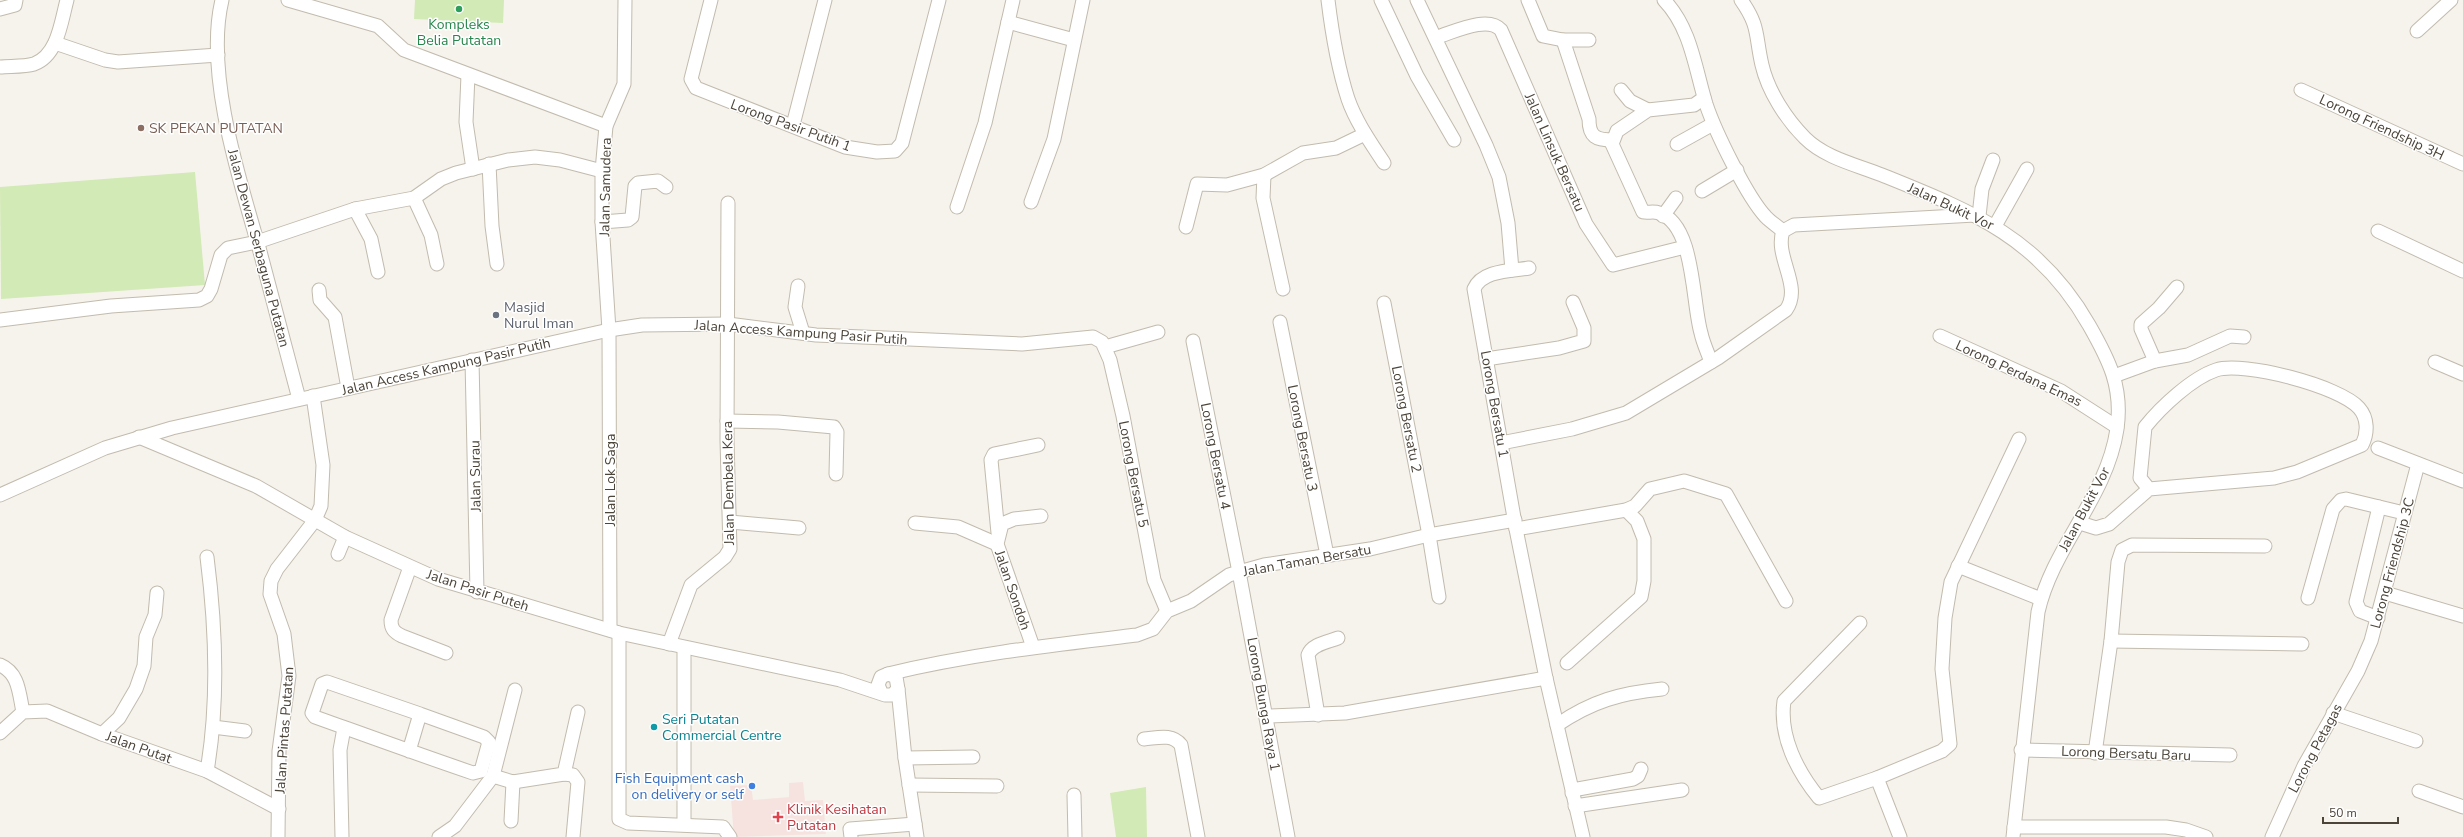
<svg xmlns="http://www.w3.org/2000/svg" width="2463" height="837" viewBox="0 0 2463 837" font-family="'Nunito Sans',sans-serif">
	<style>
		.medical { fill: #f6e3e0 }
		.green { fill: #d2eab5 }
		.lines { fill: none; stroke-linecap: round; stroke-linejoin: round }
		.minor-casing { stroke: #c2bbae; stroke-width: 15 }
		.minor { stroke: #fff; stroke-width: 13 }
		.leisure-dot { fill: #2e9e5b; stroke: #fff; stroke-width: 1.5 }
		.education-dot { fill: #8d6e63; stroke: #fff; stroke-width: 1.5 }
		.worship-dot { fill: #6b7280; stroke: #fff; stroke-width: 1.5 }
		.culture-dot { fill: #0f9aa8; stroke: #fff; stroke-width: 1.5 }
		.shop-dot { fill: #3f7fe0; stroke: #fff; stroke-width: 1.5 }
		.health-dot { fill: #e0444e; stroke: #fff; stroke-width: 1.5 }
		.labels { text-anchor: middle; stroke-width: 3; stroke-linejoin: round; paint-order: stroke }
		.leisure-label { font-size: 14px; fill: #27864d; stroke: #fff }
		.street-label { font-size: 14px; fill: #4b4439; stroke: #fff }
		.education-label { font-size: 14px; fill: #785e54; stroke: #fff; text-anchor: start }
		.worship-label { font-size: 14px; fill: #5b616d; stroke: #fff; text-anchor: start }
		.culture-label { font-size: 14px; fill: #0d838f; stroke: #fff; text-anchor: start }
		.shop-label { font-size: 14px; fill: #366cbe; stroke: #fff; text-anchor: end }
		.health-label { font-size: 14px; fill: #be3a42; stroke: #fff; text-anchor: start }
	</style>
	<rect width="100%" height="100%" fill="#f6f3ec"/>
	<!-- medical -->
	<path class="medical" d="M803,782l2,19 18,-1 3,34 -92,3 -4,-51 21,-1 2,15 36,-3v-14z"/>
	<!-- green -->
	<g class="green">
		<path d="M415,0h89l-1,23 -89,-4z"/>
		<path d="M195,172l10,113 -204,14 -1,-112z"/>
		<path d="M1146,787l1,50h-31l-6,-44z"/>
	</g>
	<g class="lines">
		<!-- minor casing -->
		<g class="minor-casing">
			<g id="minor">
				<path d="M222,0c-17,71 16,175 36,244 14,52 27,103 41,155"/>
				<path d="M288,0l90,26 26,24 202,76"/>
				<path d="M711,0l-20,79 5,9 149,59 32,5 18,-1 7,-8 37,-143"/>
				<path d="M1328,0c4,33 10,68 20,99 8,23 23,44 36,64"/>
				<path d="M1381,0l36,76 37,64"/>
				<path d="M1417,0l69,145 13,32 9,46 4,47"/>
				<path d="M1528,0l15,36 20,4h26"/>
				<path d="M1664,0c27,28 31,68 42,104 9,27 41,93 60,113 5,5 11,9 17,14"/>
				<path d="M1741,0c19,27 14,35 21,65 6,26 24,54 43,73 20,20 52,27 77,37 89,36 157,62 207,150 20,35 34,62 28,104 -10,68 -64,117 -79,183l-25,225"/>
				<path d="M0,9l15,-4 1,-5"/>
				<path d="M1008,22l66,18"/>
				<path d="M2417,31l34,-31"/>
				<path d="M1437,37c17,-5 51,-22 64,-7l85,194 27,41 72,-18"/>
				<path d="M1563,40l26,79c0,18 7,21 24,21"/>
				<path d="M55,43l50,17 13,2 100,-7"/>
				<path d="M0,67c10,-1 24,0 34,-3 24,-9 27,-42 33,-64"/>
				<path d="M468,75l-2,47 7,47"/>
				<path d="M1621,90l9,11 18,9"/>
				<path d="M2301,90l162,74"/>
				<path d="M1704,98l-10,7 -46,5 -31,21 -5,13 31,68c5,1 11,-1 16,1 36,11 33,90 42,120 2,10 7,20 10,29"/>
				<path d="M793,125l32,-125"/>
				<path d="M1677,144l36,-20"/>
				<path d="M489,164l3,62 5,38"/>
				<path d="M1264,175l-1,23 20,91"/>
				<path d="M1702,191l35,-21"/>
				<path d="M414,198l17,37 6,29"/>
				<path d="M1031,202l23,-63 29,-139"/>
				<path d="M957,207l28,-84 28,-123"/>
				<path d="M355,209l16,30 7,33"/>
				<path d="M1663,216l13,-18"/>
				<path d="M1979,216l3,-27 11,-29"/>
				<path d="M602,222l26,-2 4,-3 3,-31 3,-3 20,-2 8,6"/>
				<path d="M1995,226l32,-57"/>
				<path d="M1186,227l11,-43 30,1 37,-10 39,-22 33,-5 29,-14"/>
				<path d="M2378,231l85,40"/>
				<path d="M1529,268c-18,3 -47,2 -55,21l42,240 30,149 37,159"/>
				<path d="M798,286l-3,21 8,26"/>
				<path d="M319,290l1,10 15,17 13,71"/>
				<path d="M1384,303l45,232 10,62"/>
				<path d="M0,320l111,-14 88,-6 8,-4 4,-7 10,-34 7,-7 29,-6 98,-33 59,-11 27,-19 15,-6 52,-13 27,-3 25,3 42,11"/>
				<path d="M1280,322l47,233"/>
				<path d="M1940,336l121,55 56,36"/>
				<path d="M1193,341l46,231 49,265"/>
				<path d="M1105,347l53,-15"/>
				<path d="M1486,359l73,-11 25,-7v-13l-11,-26"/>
				<path d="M472,360l5,232"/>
				<path d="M2155,361l-14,-32v-5l18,-16 18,-21"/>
				<path d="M2435,362l28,12"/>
				<path d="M2114,376l41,-15 33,-6 42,-19 14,1"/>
				<path d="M727,421l51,1 56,5 3,5 -1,42"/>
				<path d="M139,437l117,49 89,51 93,42 181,54 221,47 45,15h7l6,-6 -2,-12 -8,-3 -7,3 -3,8 3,7"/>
				<path d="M1501,443l71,-14 54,-16 92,-55 68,-48c17,-24 -12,-53 -3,-79l11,-6 181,-10"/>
				<path d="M2378,448l85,33"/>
				<path d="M0,495l105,-47 67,-20 437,-98 33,-5 86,-1 88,11 206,9 71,-7 9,5 8,18 13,56 31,164 13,31"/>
				<path d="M730,522l69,6"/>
				<path d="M915,523l43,4 39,17"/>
				<path d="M2080,523l16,5 13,-4 40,-35 125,-11 23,-6 65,-27c6,-12 6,-27 -3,-37 -19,-22 -116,-47 -143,-38 -24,8 -55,37 -71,57l-5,51 9,11"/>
				<path d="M1516,529l110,-19 9,-4 15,-17 34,-8 42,13 60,107"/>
				<path d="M998,533l-7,-73 3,-6 44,-9"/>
				<path d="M338,554l7,-17"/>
				<path d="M207,557c9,71 12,144 0,214"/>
				<path d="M1958,566l83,33"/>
				<path d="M410,567l-19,53c0,9 3,12 11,16l44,17"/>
				<path d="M2385,593l78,23"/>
				<path d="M2308,598l25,-89 8,-9 5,-1 58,14"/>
				<path d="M2378,618l-18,-7 -4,-9 23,-95"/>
				<path d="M1860,623l-76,78c-5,35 13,70 35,97l58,-20 23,59"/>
				<path d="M610,630l-1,-300 -7,-108v-51l4,-45 18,-42 1,-84"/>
				<path d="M619,633v186l9,4 95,4 7,10"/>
				<path d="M2111,641l191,3"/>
				<path d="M669,644l22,-59 34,-28 5,-8 -3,-109 1,-237"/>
				<path d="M1033,647l-36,-103 5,-20 12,-5 27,-3"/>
				<path d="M1567,663l74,-66 3,-16v-42l-7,-18 -11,-11"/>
				<path d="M0,665c19,8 19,28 23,47"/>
				<path d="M888,674c83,-20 165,-29 249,-39l16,-6 14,-18 24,-10 38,-26 10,-3 25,-7 106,-16 59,-14 86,-15"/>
				<path d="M898,689l7,69 12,79"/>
				<path d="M2333,713l83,28"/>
				<path d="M1318,715l-10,-60c4,-11 20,-13 30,-17"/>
				<path d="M1267,716l78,-3 201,-35"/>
				<path d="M1557,725c35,-24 64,-32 105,-36"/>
				<path d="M213,727l32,4"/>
				<path d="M0,733l23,-21 24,-1 55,23 105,37 72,38"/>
				<path d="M102,734l17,-16 17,-29 8,-23 2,-29 9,-22 2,-22"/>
				<path d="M1144,739c13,-1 28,-6 37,6l17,92"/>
				<path d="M2021,750l209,5"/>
				<path d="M409,751l11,-37 64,23 5,5 -8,29 -8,2c-53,-18 -105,-37 -158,-56l-3,-4 10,-29 5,-2 93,32"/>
				<path d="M2095,753l16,-112 7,-79 4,-12 10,-5 133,1"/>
				<path d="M905,758l68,-1"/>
				<path d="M564,774l9,1 5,7 -5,55"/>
				<path d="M493,776l20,6 51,-8 14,-62"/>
				<path d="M1877,778l65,-27 8,-7 -8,-75 3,-51 6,-36 68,-143"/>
				<path d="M909,785l88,1"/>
				<path d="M2419,791l44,16"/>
				<path d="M1572,793l6,-4 55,-10 5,-3 3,-7"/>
				<path d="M1074,795l1,42"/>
				<path d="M1575,806l107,-16"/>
				<path d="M511,821l2,-39"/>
				<path d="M684,824v-176"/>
				<path d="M2014,827h152l20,3 20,7"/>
				<path d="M278,837l1,-86 10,-75 -5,-42 -14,-40 1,-13 6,-12 38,-49 6,-14 2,-41 -10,-69"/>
				<path d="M342,837l-2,-87 4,-22"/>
				<path d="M439,837l16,-11 38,-50 22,-86"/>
				<path d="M851,837l-1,-8 65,-5"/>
				<path d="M2272,837l32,-71 54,-95 13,-30 47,-177"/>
			</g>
		</g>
		<!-- minor -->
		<use href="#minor" class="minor"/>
	</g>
	<!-- markers -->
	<circle class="leisure-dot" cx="459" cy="9" r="4"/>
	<circle class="education-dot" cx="141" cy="128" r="4"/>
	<circle class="worship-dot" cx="496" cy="315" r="4"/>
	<circle class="culture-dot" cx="654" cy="727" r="4"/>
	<circle class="shop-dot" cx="752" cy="786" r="4"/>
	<path class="health-dot" d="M776 811h4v4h4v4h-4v4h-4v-4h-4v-4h4z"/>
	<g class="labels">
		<!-- leisure labels -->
		<g class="leisure-label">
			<text x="459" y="29">Kompleks<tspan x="459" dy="16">Belia Putatan</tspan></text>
		</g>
		<!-- street labels -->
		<g class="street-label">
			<text transform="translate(791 125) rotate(20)" y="5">Lorong Pasir Putih 1</text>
			<text transform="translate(2382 127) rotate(25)" y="5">Lorong Friendship 3H</text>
			<text transform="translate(1555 152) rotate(66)" y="5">Jalan Linsuk Bersatu</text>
			<text transform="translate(605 187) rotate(-89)" y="5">Jalan Samudera</text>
			<text transform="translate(1951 206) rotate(25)" y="5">Jalan Bukit Vor</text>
			<text transform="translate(259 248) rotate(75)" y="5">Jalan Dewan Serbaguna Putatan</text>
			<text transform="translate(801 332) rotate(4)" y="5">Jalan Access Kampung Pasir Putih</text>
			<text transform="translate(446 366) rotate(-13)" y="5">Jalan Access Kampung Pasir Putih</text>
			<text transform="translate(2019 373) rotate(25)" y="5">Lorong Perdana Emas</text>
			<text transform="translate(1495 404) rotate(80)" y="5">Lorong Bersatu 1</text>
			<text transform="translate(1407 419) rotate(79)" y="5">Lorong Bersatu 2</text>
			<text transform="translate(1303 438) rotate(79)" y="5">Lorong Bersatu 3</text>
			<text transform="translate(1216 456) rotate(79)" y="5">Lorong Bersatu 4</text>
			<text transform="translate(1134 474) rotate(79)" y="5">Lorong Bersatu 5</text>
			<text transform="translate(475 476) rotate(-91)" y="5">Jalan Surau</text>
			<text transform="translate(610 480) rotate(-90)" y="5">Jalan Lok Saga</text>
			<text transform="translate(728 483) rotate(-91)" y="5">Jalan Dembela Kera</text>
			<text transform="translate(2084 509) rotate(-62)" y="5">Jalan Bukit Vor</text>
			<text transform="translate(1307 560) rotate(-10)" y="5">Jalan Taman Bersatu</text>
			<text transform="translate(2392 563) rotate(-75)" y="5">Lorong Friendship 3C</text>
			<text transform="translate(478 590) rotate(18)" y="5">Jalan Pasir Puteh</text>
			<text transform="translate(1013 590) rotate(71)" y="5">Jalan Sondoh</text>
			<text transform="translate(1264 704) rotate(80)" y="5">Lorong Bunga Raya 1</text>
			<text transform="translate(284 730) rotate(-86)" y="5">Jalan Pintas Putatan</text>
			<text transform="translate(139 747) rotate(20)" y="5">Jalan Putat</text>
			<text transform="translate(2315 748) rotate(-62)" y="5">Lorong Petagas</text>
			<text transform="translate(2126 753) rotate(2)" y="5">Lorong Bersatu Baru</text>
		</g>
		<!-- education labels -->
		<g class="education-label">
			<text x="149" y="133">SK PEKAN PUTATAN</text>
		</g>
		<!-- worship labels -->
		<g class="worship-label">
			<text x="504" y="312">Masjid<tspan x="504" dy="16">Nurul Iman</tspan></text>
		</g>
		<!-- culture labels -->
		<g class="culture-label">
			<text x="662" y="724">Seri Putatan<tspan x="662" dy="16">Commercial Centre</tspan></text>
		</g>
		<!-- shop labels -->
		<g class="shop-label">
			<text x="744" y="783">Fish Equipment cash<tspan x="744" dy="16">on delivery or self</tspan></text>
		</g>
		<!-- health labels -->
		<g class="health-label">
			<text x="787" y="814">Klinik Kesihatan<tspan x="787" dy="16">Putatan</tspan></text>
		</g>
	</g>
	<!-- scale -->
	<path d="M2323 817v6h75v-6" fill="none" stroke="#4b4439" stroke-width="2"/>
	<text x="2329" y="817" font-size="12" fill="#4b4439" stroke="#ffffff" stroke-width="3" paint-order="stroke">50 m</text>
</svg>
